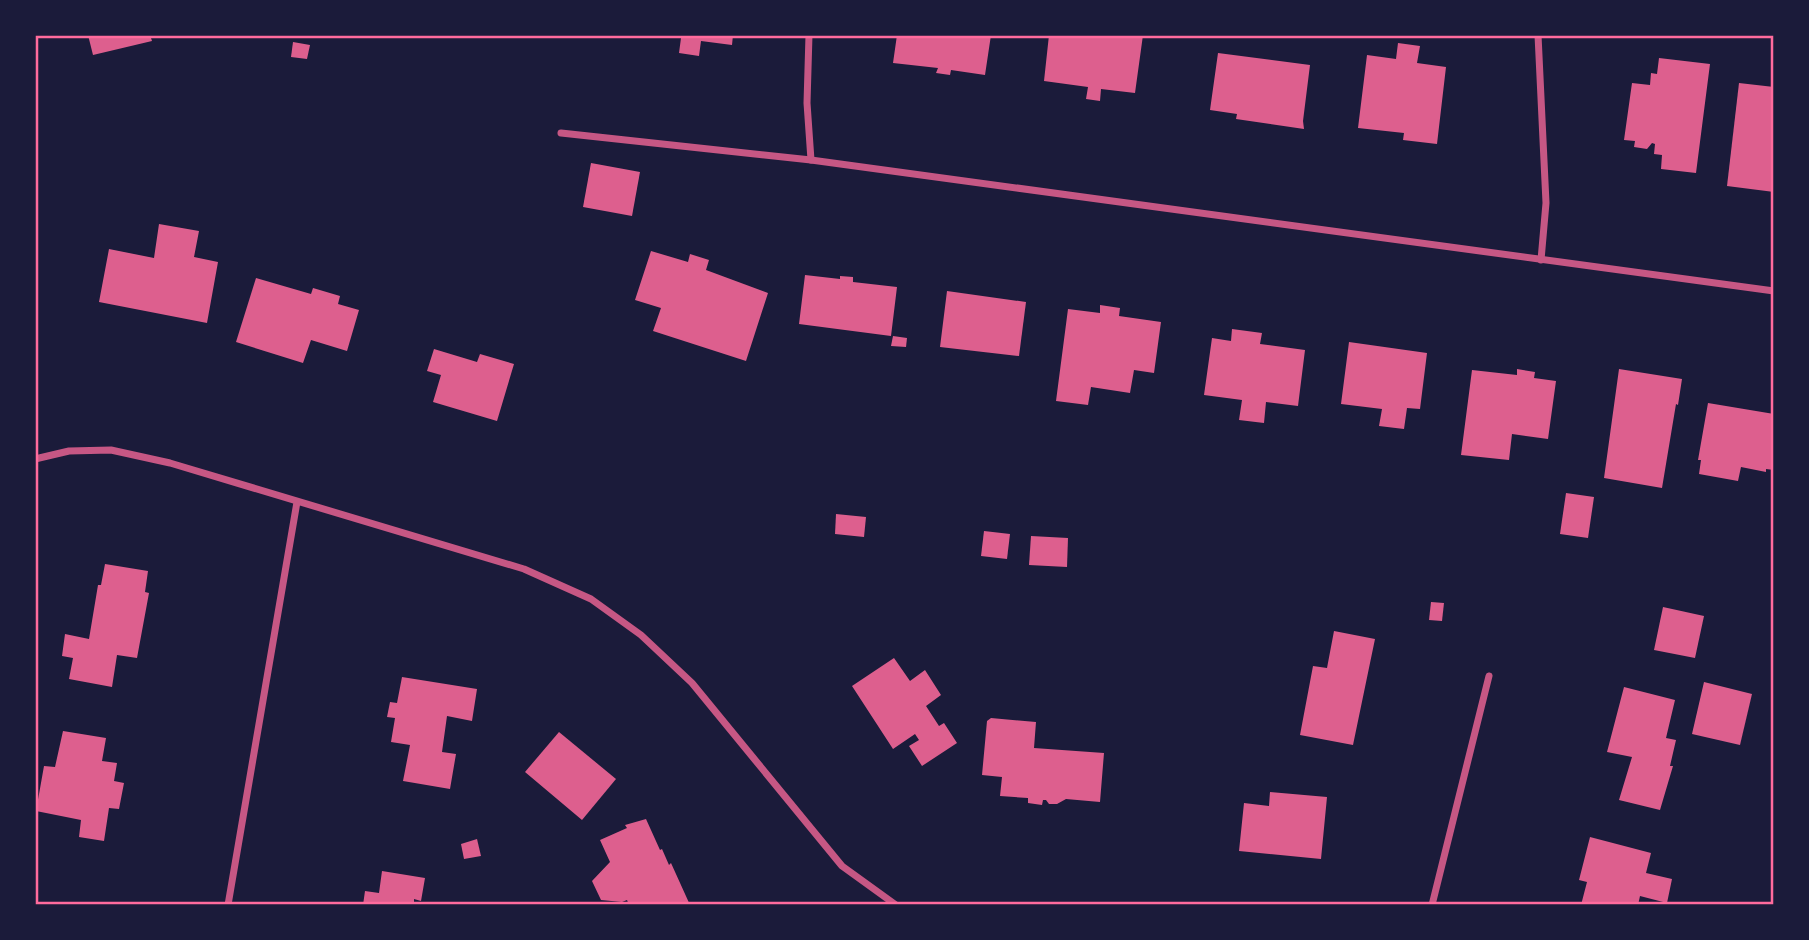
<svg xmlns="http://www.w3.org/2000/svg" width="1809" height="940" viewBox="0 0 1809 940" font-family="'Exo 2',sans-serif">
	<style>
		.building { fill: #dd5f8e }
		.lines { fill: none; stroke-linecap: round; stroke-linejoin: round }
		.minor { stroke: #c65784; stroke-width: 7 }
		.neatline { fill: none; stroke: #ff6b9d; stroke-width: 2.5 }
	</style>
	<rect width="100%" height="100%" fill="#1b1b3a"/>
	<!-- building -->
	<g class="building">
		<path d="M88,35h62l2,6 -59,14z"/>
		<path d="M667,35h66l-1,10 -31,-4 -2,15 -20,-3 2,-15z"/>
		<path d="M897,35h94l-6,40 -34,-5 -1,5 -14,-2 2,-5 -45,-5z"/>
		<path d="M1049,35h94l-8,58 -34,-4 -1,12 -14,-2 2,-12 -44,-6z"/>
		<path d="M293,42l17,3 -3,14 -16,-2z"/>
		<path d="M1398,43l22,3 -3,17 29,4 -9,77 -34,-4 1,-7 -46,-5 9,-73 29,4z"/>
		<path d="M1218,53l92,12 -7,56 1,8 -68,-10 1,-5 -27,-4z"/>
		<path d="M1659,58l51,6 -14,109 -35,-4 1,-14 -8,-1 1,-10 -3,-1 -5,6 -13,-2 1,-6 -11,-1 8,-57 18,2 1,-12 6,1z"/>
		<path d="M1739,83l35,4v105l-47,-6z"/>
		<path d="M591,163l49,9 -8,44 -49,-9z"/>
		<path d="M159,224l40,7 -5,26 24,5 -11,61 -108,-21 10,-53 45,9z"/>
		<path d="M651,251l37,11 2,-8 19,6 -3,10 62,23 -22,68 -93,-30 8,-23 -26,-8z"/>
		<path d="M805,275l35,4v-3l13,1v5l44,5 -6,49 -92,-12z"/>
		<path d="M256,278l55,16 2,-6 27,8 -2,8 21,6 -12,41 -36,-11 -8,23 -67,-21z"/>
		<path d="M947,291l79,11 -7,54 -79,-9z"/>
		<path d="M1100,305l20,3 -1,8 42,6 -7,51 -20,-3 -4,23 -39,-6 -3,18 -32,-4 12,-92 32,4z"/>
		<path d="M1232,329l30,4 -2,11 45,6 -7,56 -32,-4 -2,21 -25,-3 3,-20 -38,-5 8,-57 19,3z"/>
		<path d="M893,336l14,2 -1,9 -15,-1z"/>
		<path d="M1349,342l78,11 -7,56 -13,-1 -3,21 -25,-3 3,-17 -41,-5z"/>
		<path d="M434,349l43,13 3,-8 34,10 -17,57 -64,-19 8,-27 -14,-4z"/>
		<path d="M1517,369l18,3 -1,6 22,3 -8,58 -36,-5 -3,26 -48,-5 11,-85 45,5z"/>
		<path d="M1619,369l63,10 -4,26 -2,-1 -14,84 -58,-10z"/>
		<path d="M1708,403l66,11v56l-8,-1v3l-25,-5 -3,14 -39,-7 2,-14h-3z"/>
		<path d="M1566,493l28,4 -6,41 -28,-4z"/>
		<path d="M836,514l30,3 -2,20 -29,-3z"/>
		<path d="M984,531l26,3 -3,25 -26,-3z"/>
		<path d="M1031,536l37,2 -1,29 -38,-2z"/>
		<path d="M105,564l43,7 -3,21 4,1 -12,65 -20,-3 -5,32 -43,-8 4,-21 -11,-2 3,-22 24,5 9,-54h3z"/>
		<path d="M1431,602l13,1 -2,18 -13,-1z"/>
		<path d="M1663,607l41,9 -9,42 -41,-8z"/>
		<path d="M1334,631l41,8 -22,106 -53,-10 13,-69 14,2z"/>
		<path d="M894,658l16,23 15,-11 16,25 -15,11 13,20 5,-3 13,20 -35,23 -13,-20 10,-6 -4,-6 -22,15 -41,-63z"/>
		<path d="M402,677l75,12 -5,32 -25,-5 -5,36 14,2 -6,35 -47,-8 7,-36 -19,-3 4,-24 -8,-1 3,-15 7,1z"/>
		<path d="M1704,682l48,12 -12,51 -48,-11z"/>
		<path d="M1624,687l51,13 -9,38 10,2 -6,26h3l-13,44 -41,-10 13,-43 -25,-5z"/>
		<path d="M991,718l45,4 -2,26 70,5 -4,49 -34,-3 -9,5h-8l-3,-4h-3l-1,5 -14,-2v-5l-28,-2 2,-19 -20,-2 5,-54z"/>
		<path d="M63,731l43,7 -4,23 15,2 -3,18 10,2 -5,26 -10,-1 -5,33 -25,-4 2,-17 -45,-9 8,-45 11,1z"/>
		<path d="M559,732l57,47 -34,41 -57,-48z"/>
		<path d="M1270,792l57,5 -6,62 -82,-8 5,-48 25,3z"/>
		<path d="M646,819l14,31 2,-1 7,16 2,-2 19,42h-61l-2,-5 -5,2 -21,-2 -9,-19 18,-19 -10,-22 27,-12 -2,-3z"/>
		<path d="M1590,837l61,16 -5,20 26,6 -5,24 -27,-7 -2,9h-57l6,-23 -8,-2z"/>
		<path d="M477,839l4,17 -17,3 -3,-15z"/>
		<path d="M382,871l43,7 -4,23 -7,-2v3l6,3h-57l2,-14 14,2z"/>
	</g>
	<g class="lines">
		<!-- minor -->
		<g class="minor">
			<path d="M809,35l-2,68 4,57"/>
			<path d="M1538,35l8,168 -5,57"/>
			<path d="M561,133l250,27 963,131"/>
			<path d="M35,459l34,-8 42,-1 59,13 354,106 67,30 50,36 51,48 150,183 54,39"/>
			<path d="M228,905l69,-403"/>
			<path d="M1432,905l57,-229"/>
		</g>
	</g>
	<!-- border -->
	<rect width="1809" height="940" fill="none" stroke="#1b1b3a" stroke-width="74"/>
	<rect x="37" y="37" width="1735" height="866" class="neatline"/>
</svg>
